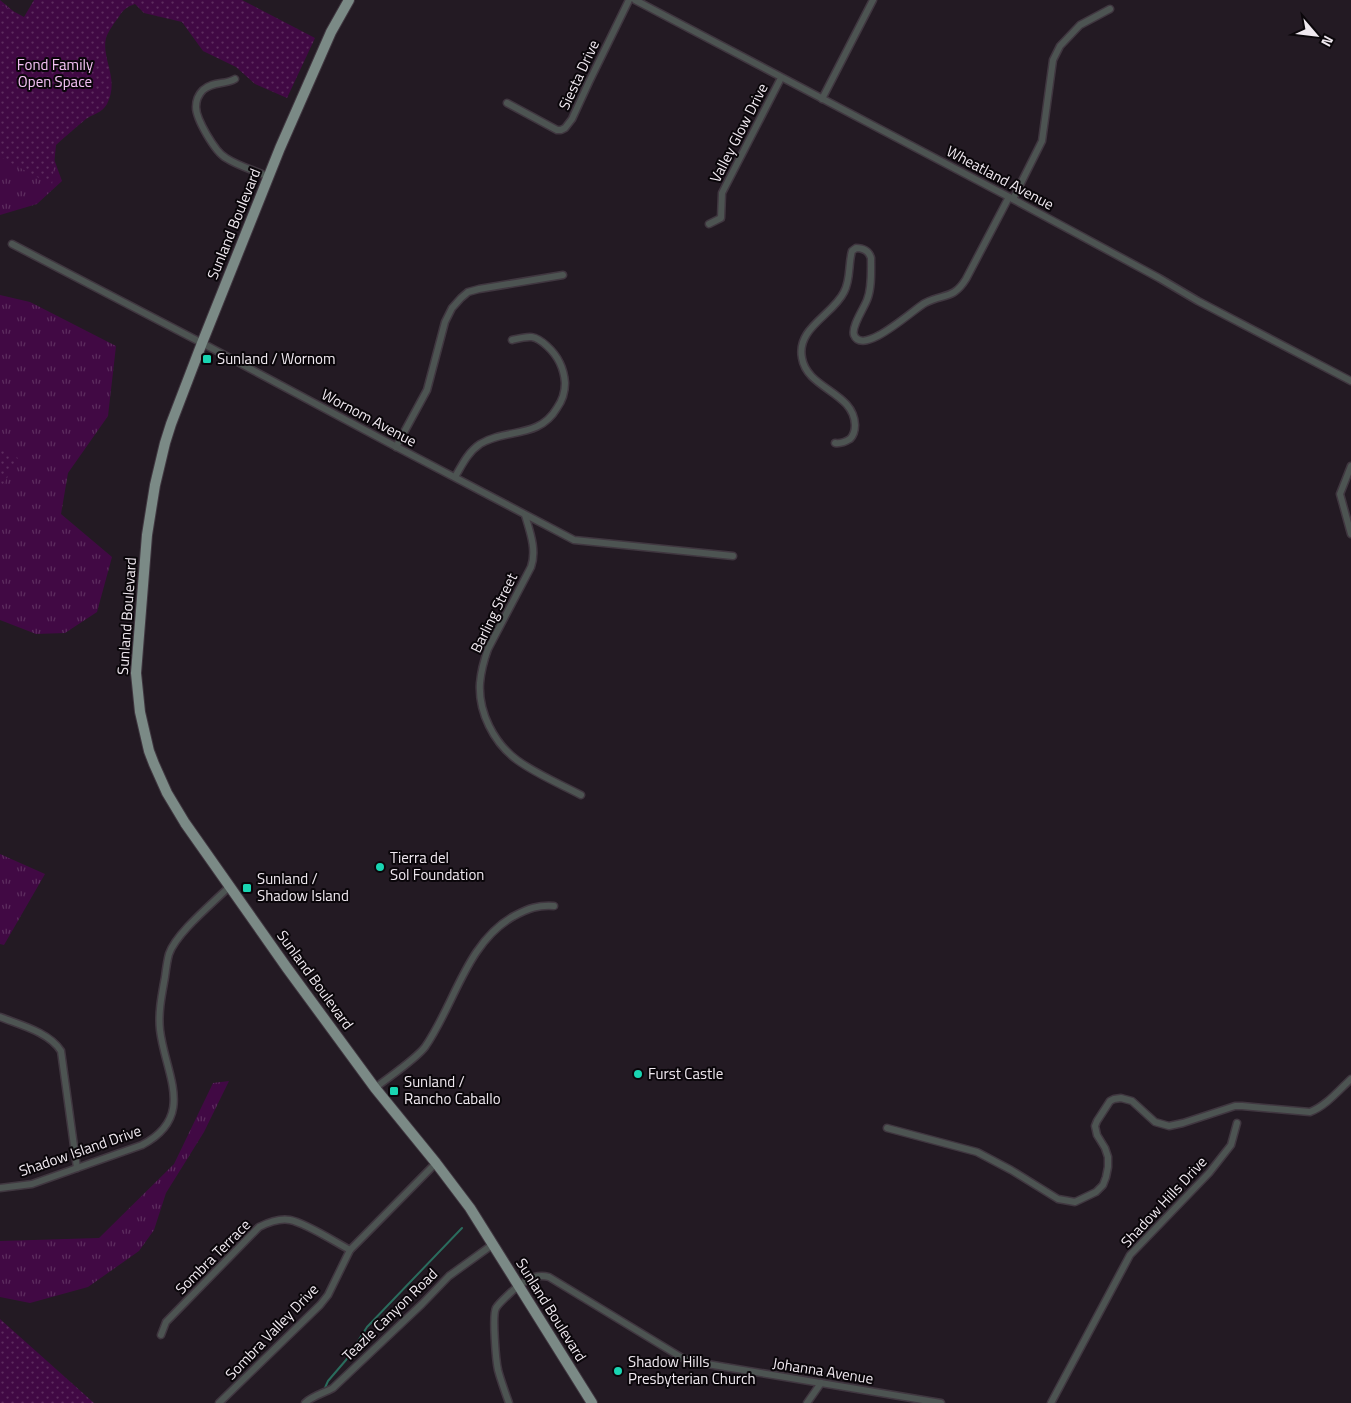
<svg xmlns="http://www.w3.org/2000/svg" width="1351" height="1403" viewBox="0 0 1351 1403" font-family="'Titillium Web',sans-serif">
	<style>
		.grass { fill: url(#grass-tufts) }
		.park { fill: url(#park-dots) }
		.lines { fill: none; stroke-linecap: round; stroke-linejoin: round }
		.stream { stroke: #2a6c5d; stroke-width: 2 }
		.minor-casing { stroke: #403740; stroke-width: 9 }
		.primary-casing { stroke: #403740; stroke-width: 12 }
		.minor { stroke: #4d5452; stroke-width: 6 }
		.primary { stroke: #7b8a86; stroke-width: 10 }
		.poi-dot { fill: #19d5b2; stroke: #0a060a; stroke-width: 2 }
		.labels { text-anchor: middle; stroke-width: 4; stroke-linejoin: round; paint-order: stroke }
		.park-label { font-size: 15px; fill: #f5c1f5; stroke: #0a060a }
		.street-label { font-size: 15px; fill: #f0e9f0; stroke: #0a060a }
		.poi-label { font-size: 15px; fill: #f0e9f0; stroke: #0a060a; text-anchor: start }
	</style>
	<defs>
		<pattern id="grass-tufts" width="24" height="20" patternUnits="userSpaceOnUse" patternTransform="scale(1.25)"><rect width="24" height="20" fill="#410944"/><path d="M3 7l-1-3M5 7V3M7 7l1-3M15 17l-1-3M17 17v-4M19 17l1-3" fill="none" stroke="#5d2d5f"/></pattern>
		<pattern id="park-dots" width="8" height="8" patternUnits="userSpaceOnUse" patternTransform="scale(1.25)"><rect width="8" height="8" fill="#410944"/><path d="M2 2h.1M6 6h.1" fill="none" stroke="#5d2d5f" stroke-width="1.8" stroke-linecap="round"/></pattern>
	</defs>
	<rect width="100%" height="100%" fill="#231a23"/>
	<!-- grass -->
	<g class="grass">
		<path d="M0,0l13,11 9,15 25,114 15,41 -25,23 -37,11z"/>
		<path d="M0,295l30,7 86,44 -8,70 -40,57 -7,41 51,43 -15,55 -32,21 -29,1 -36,-14z"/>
		<path d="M0,854l45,20 -41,71 -4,-1z"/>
		<path d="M229,1081l-25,51 -38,61 -12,37 -15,21 -51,36 -58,16 -30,-6v-56l99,-3 75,-74 39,-81z"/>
	</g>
	<!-- park -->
	<g class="park">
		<path d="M34,0h208l73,38 -28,60 -32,-14 -19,-17 -33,-16 -21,-29 -38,-9 -9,-9c-9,3 -12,6 -17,14 -4,5 -10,14 -12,20 -5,21 14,41 1,66 -5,9 -14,10 -21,15 -10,8 -20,17 -30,26l-4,40 -52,-28v-153l24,13z"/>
		<path d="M0,449l18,9 -18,33z"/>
		<path d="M0,1319l94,84h-94z"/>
	</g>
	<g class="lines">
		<!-- stream -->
		<path class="stream" d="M324,1390l4,-9 18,-21 21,-33 95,-99"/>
		<!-- minor casing -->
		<g class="minor-casing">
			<g id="minor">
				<path d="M635,0l374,197 150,81 39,23 153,80"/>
				<path d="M235,79c-10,6 -22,2 -32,11 -4,4 -7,10 -7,17 0,12 19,45 30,51 12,8 30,13 43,19"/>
				<path d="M822,99l51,-99"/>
				<path d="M507,103l50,27h4l4,-2 7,-9 17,-37 40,-82"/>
				<path d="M1013,199l29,-58 11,-81 7,-14 20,-21 30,-16"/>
				<path d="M709,224l12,-6 1,-25 59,-115"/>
				<path d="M12,244l190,99 187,100 185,97 159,16"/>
				<path d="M835,443c6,1 10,-1 15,-4 4,-4 5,-9 5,-14 -1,-33 -48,-36 -53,-67 -6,-30 31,-43 42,-66 7,-13 4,-27 8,-41l4,-3c7,0 13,3 15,10 0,13 1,30 -4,42 -3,8 -16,27 -13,35 9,22 61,-27 71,-32 19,-10 28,-3 41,-24l43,-82"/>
				<path d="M396,447l31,-57 18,-68 7,-14 9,-10 7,-6 11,-3 84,-14"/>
				<path d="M1351,466l-11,28 11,40"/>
				<path d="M455,477c7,-12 13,-25 25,-33 26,-16 59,-5 77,-36 5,-7 8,-16 8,-25 -1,-15 -7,-27 -18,-37 -13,-12 -18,-10 -35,-6"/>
				<path d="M525,515c5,17 12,35 6,52l-43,82c-4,11 -7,22 -8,34 -2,29 14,60 37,77 19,14 43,24 64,35"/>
				<path d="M0,1017c20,8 49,15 61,34l16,117"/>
				<path d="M375,1088c14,-11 41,-29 50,-41 30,-43 41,-104 89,-131 15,-8 24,-11 40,-10"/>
				<path d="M887,1128l90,24 34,18 47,29 17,3 21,-10 7,-7 3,-8 2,-10v-10l-3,-9 -8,-13 -2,-9 2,-5 13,-20 4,-2 7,-1 11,3 23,21 14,4 14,-3 52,-17h7l68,6c16,-6 29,-22 41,-33"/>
				<path d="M0,1188l32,-4 110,-39c55,-29 23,-71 18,-115 -2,-18 2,-36 5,-53 1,-8 2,-16 4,-23 7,-21 44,-51 61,-68"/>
				<path d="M161,1335l5,-13 93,-95c10,-5 20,-9 31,-7 16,3 45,22 60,30"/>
				<path d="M219,1403l101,-98 8,-10 22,-45 86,-87"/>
				<path d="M305,1403c7,-7 19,-10 28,-15l89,-84 27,-28 43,-31"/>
				<path d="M509,1403c-4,-11 -8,-22 -11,-33 -2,-9 -6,-55 -2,-62 3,-5 19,-20 25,-24 9,-6 17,-10 28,-7l135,82 17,4 240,40"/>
				<path d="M807,1403l14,-20"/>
				<path d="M1051,1403l79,-148 79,-82 22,-28 6,-22"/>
			</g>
		</g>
		<!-- primary casing -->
		<g class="primary-casing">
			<path id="primary" d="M349,0l-18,32 -51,116 -78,195 -31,81 -6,19 -10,42 -8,50 -11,138 4,39 9,39 5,13 13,29 18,30 102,145 88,120 61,75 34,45 122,195"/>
		</g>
		<!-- minor -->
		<use href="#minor" class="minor"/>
		<!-- primary -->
		<use href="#primary" class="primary"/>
	</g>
	<!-- markers -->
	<g class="poi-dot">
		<rect x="202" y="354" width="10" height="10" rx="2.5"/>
		<circle cx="380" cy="867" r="5"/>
		<rect x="242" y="883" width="10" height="10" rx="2.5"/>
		<circle cx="638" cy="1074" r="5"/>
		<rect x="389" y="1086" width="10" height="10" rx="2.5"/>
		<circle cx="618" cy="1371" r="5"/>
	</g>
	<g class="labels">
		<!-- park labels -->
		<g class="park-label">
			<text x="55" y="70">Fond Family<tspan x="55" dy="17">Open Space</tspan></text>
		</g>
		<!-- street labels -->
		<g class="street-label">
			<text transform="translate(579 75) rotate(-65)" y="5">Siesta Drive</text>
			<text transform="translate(739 133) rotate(-63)" y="5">Valley Glow Drive</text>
			<text transform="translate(1000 178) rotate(28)" y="5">Wheatland Avenue</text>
			<text transform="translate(234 224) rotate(-68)" y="5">Sunland Boulevard</text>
			<text transform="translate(369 418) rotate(28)" y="5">Wornom Avenue</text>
			<text transform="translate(494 613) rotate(-64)" y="5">Barling Street</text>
			<text transform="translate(127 616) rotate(-86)" y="5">Sunland Boulevard</text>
			<text transform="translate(315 980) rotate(54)" y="5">Sunland Boulevard</text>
			<text transform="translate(80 1151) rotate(-19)" y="5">Shadow Island Drive</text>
			<text transform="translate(1164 1202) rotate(-47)" y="5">Shadow Hills Drive</text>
			<text transform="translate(213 1257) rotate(-45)" y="5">Sombra Terrace</text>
			<text transform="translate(551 1310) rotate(58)" y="5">Sunland Boulevard</text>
			<text transform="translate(390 1315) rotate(-44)" y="5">Teazle Canyon Road</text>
			<text transform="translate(272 1332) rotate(-46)" y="5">Sombra Valley Drive</text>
			<text transform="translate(823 1371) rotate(9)" y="5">Johanna Avenue</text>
		</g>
		<!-- poi labels -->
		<g class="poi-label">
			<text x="217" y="364">Sunland / Wornom</text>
			<text x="390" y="863">Tierra del<tspan x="390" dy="17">Sol Foundation</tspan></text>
			<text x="257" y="884">Sunland /<tspan x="257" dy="17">Shadow Island</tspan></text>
			<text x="648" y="1079">Furst Castle</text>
			<text x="404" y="1087">Sunland /<tspan x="404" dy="17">Rancho Caballo</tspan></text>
			<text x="628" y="1367">Shadow Hills<tspan x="628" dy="17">Presbyterian Church</tspan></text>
		</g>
	</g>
	<!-- north arrow -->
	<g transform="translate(1316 35) rotate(118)" stroke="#0a060a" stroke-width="4" paint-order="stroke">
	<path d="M0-4L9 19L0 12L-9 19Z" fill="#f0e9f0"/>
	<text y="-8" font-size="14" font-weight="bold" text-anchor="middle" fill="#f0e9f0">N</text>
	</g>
</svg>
